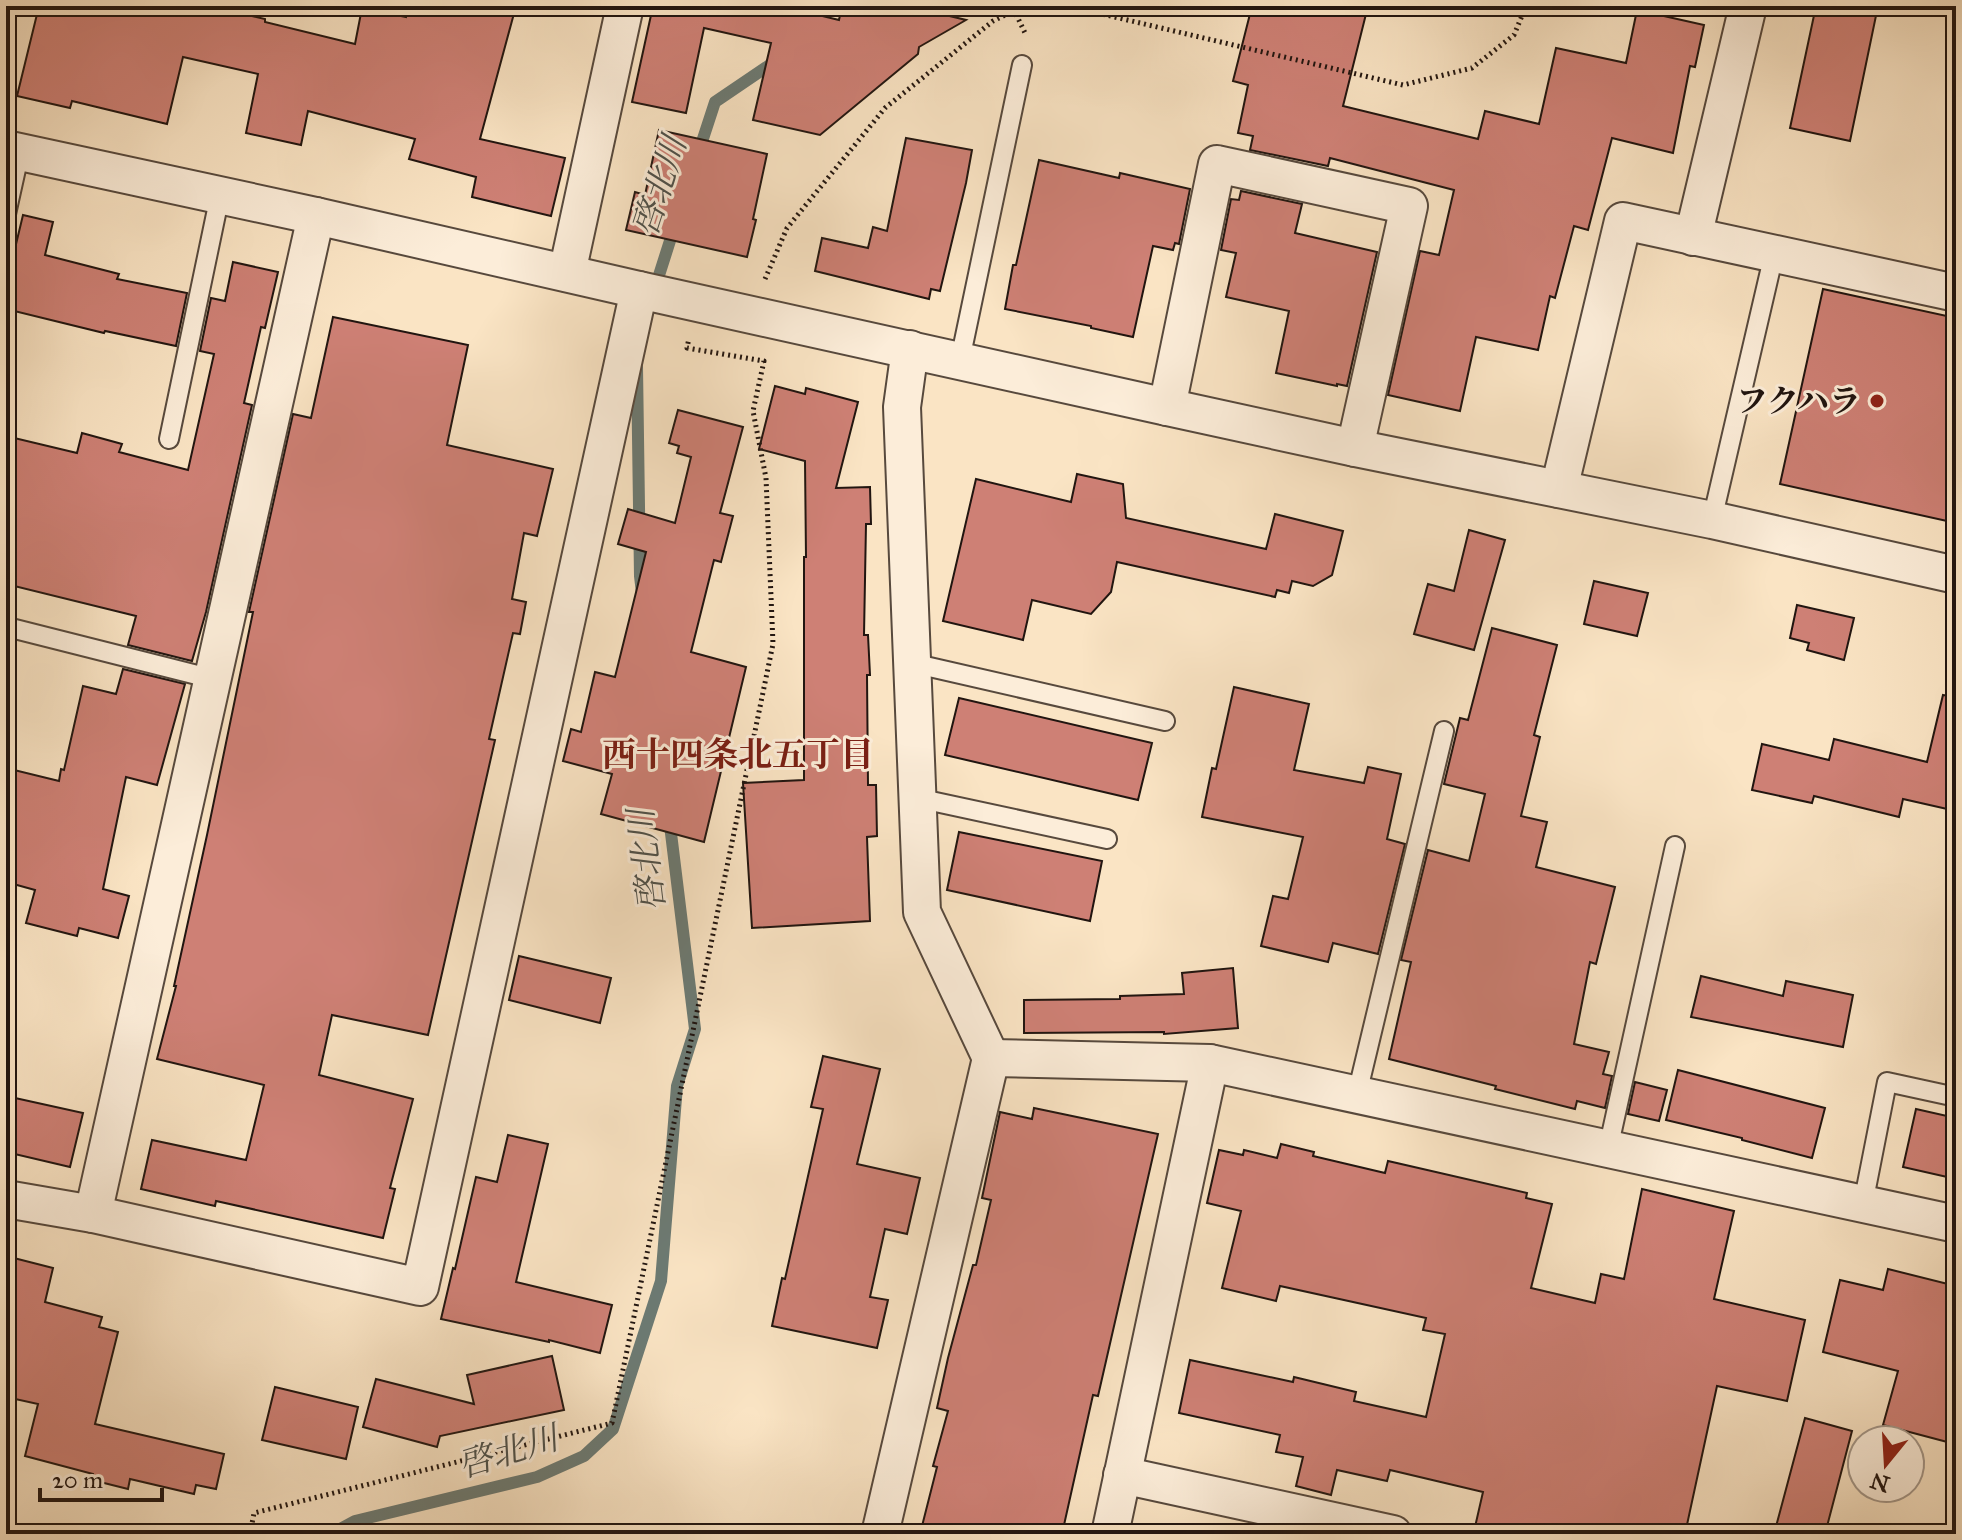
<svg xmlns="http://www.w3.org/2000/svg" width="1962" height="1540" viewBox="0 0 1962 1540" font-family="'IM FELL Great Primer','Noto Serif JP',serif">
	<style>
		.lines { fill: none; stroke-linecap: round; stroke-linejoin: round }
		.stream { stroke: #6c7a73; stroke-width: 12 }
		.building { fill: #ce8075; stroke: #211510; stroke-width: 2 }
		.lane-casing { stroke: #57493d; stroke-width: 22 }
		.street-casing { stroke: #57493d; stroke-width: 40 }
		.path { stroke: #211510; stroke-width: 5; stroke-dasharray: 2 4; stroke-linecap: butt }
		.lane { stroke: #fcedd9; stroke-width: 18 }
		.street { stroke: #fcedd9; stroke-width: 36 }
		.poi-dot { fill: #8f2418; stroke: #fcedd9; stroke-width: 3 }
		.labels { text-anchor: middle; stroke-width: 6; stroke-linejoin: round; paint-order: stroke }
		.poi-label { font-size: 32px; font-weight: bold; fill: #211510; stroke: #fcedd9; text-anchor: end }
		.water-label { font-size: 34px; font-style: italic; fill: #4d504a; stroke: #fcedd9 }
		.neighbourhood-label { font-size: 34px; font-weight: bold; fill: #7a1f14; stroke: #fcedd9 }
	</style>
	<rect width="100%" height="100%" fill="#fae4c4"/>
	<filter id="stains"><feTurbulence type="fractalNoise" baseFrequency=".0025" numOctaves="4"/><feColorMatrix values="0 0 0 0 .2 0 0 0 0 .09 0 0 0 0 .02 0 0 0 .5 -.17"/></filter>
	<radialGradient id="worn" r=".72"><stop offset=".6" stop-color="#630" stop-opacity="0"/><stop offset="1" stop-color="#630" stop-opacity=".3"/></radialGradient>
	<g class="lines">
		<!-- stream -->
		<g class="stream">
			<path d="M698,154l17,-52 62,-42"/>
			<path d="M654,291l21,-66"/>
			<path d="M637,367l3,209 2,17"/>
			<path d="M331,1534l24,-13 182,-44 47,-21 29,-27 48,-148 16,-195 18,-57 -26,-212"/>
		</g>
	</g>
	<!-- building -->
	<g class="building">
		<path d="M39,6h170l56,13v3l90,22 7,-36 44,9 1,-11h109l-36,133 85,19 -14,58 -79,-19 4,-20 -67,-18 6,-20 -107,-28 -7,34 -55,-12 12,-59 -75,-17 -16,67 -95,-23 -2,7 -53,-12z"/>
		<path d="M653,6h128l58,14 3,-14h66l58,14 -47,27 -1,7 -98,81 -67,-15 18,-77 -67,-15 -18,85 -54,-11z"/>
		<path d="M1252,6h116l-25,100 135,33 7,-28 54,13 17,-76 70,15 11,-53 67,15 -9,42 -5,-1 -17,87 -61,-15 -24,92 -14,-4 -19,72 -5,-2 -12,54 -62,-13 -16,74 -72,-16 32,-144 19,4 15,-65 -124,-32 -2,8 -78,-16 3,-14 -15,-3 10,-48 -15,-4z"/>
		<path d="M1816,6h62l-28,135 -60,-13z"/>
		<path d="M659,130l108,24 -14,65 3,1 -9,37 -121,-27 9,-38 10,3z"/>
		<path d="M906,138l66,12 -6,33 -26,108 -9,-2 -2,10 -114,-28 7,-33 46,10 5,-21 14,4z"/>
		<path d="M1039,160l80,18 1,-5 70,16 -11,55 -4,-1 -2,7 -20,-4 -20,91 -42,-9v-2l-86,-17 8,-44h3z"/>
		<path d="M1241,191l61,13 -7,29 82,19 -30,134 -10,-2v2l-61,-13 13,-62 -63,-14 10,-44 -15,-3 10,-51 8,1z"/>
		<path d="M23,215l30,7 -8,33 74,19 -2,5 70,14 -11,53 -71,-15 -1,2 -98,-24v-23z"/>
		<path d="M233,262l45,10 -13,56 -4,-1 -17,76 8,2 -46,207 -14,49 -64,-16 8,-29 -130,-32v-148l71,17 5,-20 40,11 -3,8 69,18 26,-116 -14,-3 11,-53 14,3z"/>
		<path d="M1823,289l133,29v205l-176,-39z"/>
		<path d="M333,317l135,28 -21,100 106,24 -16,67 -13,-3 -12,66 14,3 -6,32 -7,-1 -24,106 6,1 -67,295 -96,-20 -13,60 94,24 -23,89 5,1 -12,49 -167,-37 -1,5 -74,-17 11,-49 94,20 18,-75 -107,-26 19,-73h-2l33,-151 46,-223h-4l44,-198 18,4z"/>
		<path d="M775,386l30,8 1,-6 52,14 -22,86 34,-1 1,37h-5l-2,111h4l2,40h-3l1,110h8l1,51 -10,1 3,84 -118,7 -9,-145 61,-3v-223h2l-1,-96 -46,-12z"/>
		<path d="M678,410l65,17 -23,86 13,3 -12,46 -7,-2 -23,92 55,15 -42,175 -103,-28 11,-40 -49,-13 8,-32 10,3 14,-60 20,5 31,-125 -28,-8 10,-35 47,14 16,-66 -14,-4 2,-7 -10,-3z"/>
		<path d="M1077,474l46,10 3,34 140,31 9,-35 68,17 -11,44 -19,11 -21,-5 -3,12 -12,-3 -2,7 -158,-35 -6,30 -20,22 -59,-14 -9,40 -80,-19 33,-142 95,23z"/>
		<path d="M1469,530l36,10 -31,110 -60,-16 14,-50 26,7z"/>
		<path d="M1594,581l54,12 -11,43 -53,-12z"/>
		<path d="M1797,605l57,13 -10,42 -37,-10 2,-7 -19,-5z"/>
		<path d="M1492,628l65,17 -23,90 6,2 -19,79 26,6 -11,45 79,20 -19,77 -6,-2 -16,82 35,8 -6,22 9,2 -7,32 -28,-7 -2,8 -80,-20 1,-3 -107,-27 22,-97 -10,-2 27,-110 41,11 16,-67 -41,-10 16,-66 8,2z"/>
		<path d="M123,669l62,15 -28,101 -31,-8 -23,112 26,7 -11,42 -39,-10 -2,8 -51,-13 9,-33 -29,-8v-114l53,13 2,-12 3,1 19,-84 33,8z"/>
		<path d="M1234,687l75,17 -15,66 70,13 4,-16 33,7 -14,65 18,5 -27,110 -45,-11 -5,19 -67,-16 12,-50 15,3 15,-62 -101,-20 10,-49 4,1z"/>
		<path d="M1943,695l13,2v114l-53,-12 -4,18 -85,-21 -2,7 -60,-13 10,-46 67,16 5,-21 93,23z"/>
		<path d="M959,698l193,45 -14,57 -193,-45z"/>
		<path d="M959,832l143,29 -12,60 -143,-31z"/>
		<path d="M519,956l92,22 -11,45 -91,-23z"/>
		<path d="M1233,968l5,60 -74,6v-2l-140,1v-33l96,-1v-3l64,-2 -2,-21z"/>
		<path d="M1701,976l82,20 3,-15 67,14 -10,52 -152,-30z"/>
		<path d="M823,1056l57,13 -23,95 63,14 -13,56 -22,-5 -15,68 18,3 -11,48 -105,-22 10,-48 3,1 38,-170 -12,-2z"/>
		<path d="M1678,1070l147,38 -13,50 -70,-18v-2l-76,-18z"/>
		<path d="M1635,1082l32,8 -8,31 -31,-7z"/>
		<path d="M6,1096l77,17 -13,54 -64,-15z"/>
		<path d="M1034,1108l124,26 -60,262 -5,-1 -31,139h-142l17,-67 -4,-1 15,-55 -11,-3 11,-50 25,-93h3l15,-65 -9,-2 18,-86 32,7z"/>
		<path d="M1916,1109l40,9v61l-53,-12z"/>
		<path d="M508,1135l40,9 -32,138 96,23 -12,48 -51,-13v2l-108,-23 12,-51 2,1 21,-92 21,5z"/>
		<path d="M1281,1144l33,8 -1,4 72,17 3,-12 139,32 -1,5 26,6 -21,84 64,15 6,-29 23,5 18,-90 92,22 -20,88 91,21 -18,81 -70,-15 -32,148h-40l-33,-8 -1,8h-106l-30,-7 8,-35 -93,-22 -3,11 -50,-11 -6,25 -35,-9 7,-29 -27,-5 4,-17 -101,-22 11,-53 103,22 1,-5 62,15 -2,9 72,16 19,-83 -22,-4 3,-12 -146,-32 -4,15 -54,-13 19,-77 -34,-8 12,-53 24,5 1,-5 33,8z"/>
		<path d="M6,1256l47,12 -8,34 57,15 -3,10 19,5 -23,92 129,30 -8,35 -20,-4 -2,9 -64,-15 -2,10 -36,-9 1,-6 -68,-18 13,-52 -32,-7z"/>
		<path d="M1888,1269l68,17v137l-5,20 -68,-18 15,-54 -75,-19 17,-72 43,10z"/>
		<path d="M552,1356l12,54 -124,26 -3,11 -74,-20 13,-48 98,25 -7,-29z"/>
		<path d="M275,1387l83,20 -12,52 -84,-19z"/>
		<path d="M1805,1418l47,13 -27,103h-51z"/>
	</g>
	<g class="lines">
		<!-- lane casing -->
		<g class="lane-casing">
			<g id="lane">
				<path d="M6,214l14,-63"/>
				<path d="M960,360l62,-295"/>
				<path d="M169,439l51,-244"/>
				<path d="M1712,520l62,-266"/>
				<path d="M7,627l206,52"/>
				<path d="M912,663l253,58"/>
				<path d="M917,798l190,41"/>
				<path d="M1357,1094l87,-363"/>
				<path d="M1608,1149l67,-303"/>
				<path d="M1863,1204l24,-122 69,15"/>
			</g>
		</g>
		<!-- street casing -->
		<g class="street-casing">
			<g id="street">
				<path d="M6,149l310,67 323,74 528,117 188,41 357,72 244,55"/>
				<path d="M1693,237l55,-231"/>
				<path d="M567,273l58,-267"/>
				<path d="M1167,407l50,-243 192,42 -54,242"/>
				<path d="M1559,489l64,-268 333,72"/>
				<path d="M991,1058l219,5 746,161"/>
				<path d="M6,1199l87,15 327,73 219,-997"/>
				<path d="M93,1214l223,-998"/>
				<path d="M1122,1475l271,59"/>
				<path d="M880,1534l111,-476 -69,-146 -20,-505 8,-58"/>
				<path d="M1110,1534l100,-471"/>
			</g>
		</g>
		<!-- path -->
		<g class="path">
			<path d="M1008,6l6,4 12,25"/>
			<path d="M1068,6l335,79 69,-17 42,-33 12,-29"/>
			<path d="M765,279l22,-51 98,-120 108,-87 30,-15"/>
			<path d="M250,1534l4,-21 358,-90 161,-779 -7,-166 -13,-67 11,-50 -77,-13 2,-10"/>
		</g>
		<!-- lane -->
		<use href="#lane" class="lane"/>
		<!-- street -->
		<use href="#street" class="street"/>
	</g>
	<!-- markers -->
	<circle class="poi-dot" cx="1877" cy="401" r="8"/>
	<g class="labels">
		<!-- poi labels -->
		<g class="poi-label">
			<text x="1861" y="412">フクハラ</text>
		</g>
		<!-- water labels -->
		<g class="water-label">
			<text transform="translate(659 186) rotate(-72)" y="12">啓北川</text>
			<text transform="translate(646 860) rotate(-97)" y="12">啓北川</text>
			<text transform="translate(508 1451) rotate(-17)" y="12">啓北川</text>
		</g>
		<!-- neighbourhood labels -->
		<g class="neighbourhood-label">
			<text x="738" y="766">西十四条北五丁目</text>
		</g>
	</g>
	<!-- margin -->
	<rect width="1962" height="1540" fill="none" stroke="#fae4c4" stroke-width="32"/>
	<rect x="8" y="8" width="1946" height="1524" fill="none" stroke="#211510" stroke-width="4"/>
	<rect x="16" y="16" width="1930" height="1508" fill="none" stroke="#211510" stroke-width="2"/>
	<!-- north arrow -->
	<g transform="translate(1886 1464) rotate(198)"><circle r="38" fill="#fcedd9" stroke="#a49789" stroke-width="2"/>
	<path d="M0-6L14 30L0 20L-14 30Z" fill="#8f2418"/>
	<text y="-12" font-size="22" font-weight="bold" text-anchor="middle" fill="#211510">N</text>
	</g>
	<!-- scale -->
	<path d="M40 1488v12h122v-12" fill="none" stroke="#211510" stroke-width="4"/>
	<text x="52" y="1488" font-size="24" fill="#211510" stroke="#fcedd9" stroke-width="6" paint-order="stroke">20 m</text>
	<rect width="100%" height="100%" filter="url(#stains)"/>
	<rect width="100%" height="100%" fill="url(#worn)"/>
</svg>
